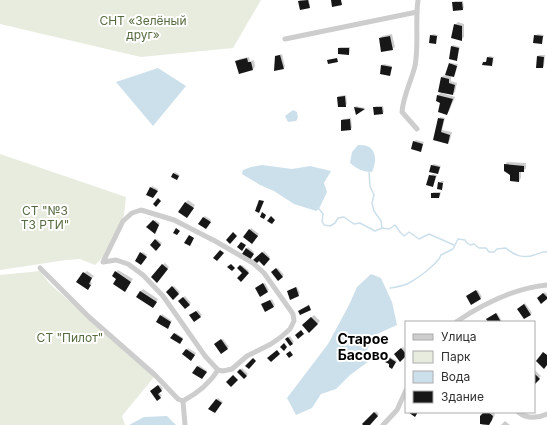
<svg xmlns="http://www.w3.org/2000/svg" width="547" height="425" viewBox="0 0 547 425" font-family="Inter,sans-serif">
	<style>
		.green { fill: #e7ecdf }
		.water { fill: #cce0eb }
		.shadow { fill: #0003 }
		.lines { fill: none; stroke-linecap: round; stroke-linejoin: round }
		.stream { stroke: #cce0eb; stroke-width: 1.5 }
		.building { fill: #171717 }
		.street { stroke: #cdcdcd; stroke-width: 5 }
		.labels { text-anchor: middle; stroke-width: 4; stroke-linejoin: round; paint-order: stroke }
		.park-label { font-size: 12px; fill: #556a3f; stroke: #fff }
		.quarter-label { font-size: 14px; font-weight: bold; fill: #000; stroke: #fff }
	</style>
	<rect width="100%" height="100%" fill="#fff"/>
	<!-- green -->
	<g class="green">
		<path d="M0,0h261l-28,48 -92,9 -141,-33z"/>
		<path d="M0,154l126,43 -2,18 -20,41 -9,9 -15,-6 -14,1 -66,10z"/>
		<path d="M40,271l9,12 105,94 -32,39 3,9h-125v-150z"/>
	</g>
	<!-- water -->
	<g class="water">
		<path d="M158,68l28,18 -33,40 -37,-44z"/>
		<path d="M293,110l4,2 1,6 -2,3 -8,1 -3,-6z"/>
		<path d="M358,145c18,-1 20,13 14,27 -9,0 -15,-3 -22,-9l2,-11z"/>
		<path d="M262,165l30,4 18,-3 21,5 -7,12 3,9 -8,17 -3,2 -22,-7 -20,-13 -14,-6 -18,-11 1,-4 8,-3z"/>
		<path d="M371,274l10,4 11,24 5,23 -22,10 -8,15 5,9 -22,16 -14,14 -15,5 -9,14 -16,7 -9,-17 41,-54 21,-39 8,-18z"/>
		<path d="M167,416l9,9h-47l15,-8z"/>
	</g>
	<!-- shadow -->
	<g class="shadow">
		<path d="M300,0h9l1,6 -1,1 -10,-6z"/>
		<path d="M455,1h8l1,7 -2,1 -9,-6z"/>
		<path d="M458,22l6,2v13l-2,2 -7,-14z"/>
		<path d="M392,34l3,13 -3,2 -12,-11 2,-2z"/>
		<path d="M433,34l5,1 -3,8 -4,-7z"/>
		<path d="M537,34l7,1 -3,8 -7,-1z"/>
		<path d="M453,45l7,2 -3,12 -5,-12z"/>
		<path d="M340,47h10v5l-2,2 -9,-6z"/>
		<path d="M282,54l3,13 -2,1 -7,-12z"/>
		<path d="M539,55h6l-1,11 -1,1 -5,-11z"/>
		<path d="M489,56l5,1 -2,8 -8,-3 3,-1z"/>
		<path d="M249,57l1,4 4,-1 1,7 -2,2 -13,3 -4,-10 3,-3z"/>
		<path d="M451,63l7,1 -3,11 -2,1h-2v5l6,2 -2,9 -3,2 -10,-2v1l13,4 -6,14 -2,3 -9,-19 4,-3v-15l2,-2 2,1z"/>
		<path d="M384,64l8,2 -2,9 -8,-10z"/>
		<path d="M346,95l1,9 -2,2 -7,-9 1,-1z"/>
		<path d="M356,106l9,2 -8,6 -2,-7z"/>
		<path d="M376,106h7l1,6 -2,1 -8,-5z"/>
		<path d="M440,117l5,1 -3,12 10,2 -2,8 -2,3 -14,-4z"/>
		<path d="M351,118l1,10 -2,1 -8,-9 1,-1z"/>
		<path d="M416,140l8,2 -4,9 -6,-9z"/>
		<path d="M507,162l19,1v6l-5,2v7l-2,3 -8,-6 -6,-10z"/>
		<path d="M434,164l7,2 -3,7 -6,-8z"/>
		<path d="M175,172l5,3 -3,4 -4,-5z"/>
		<path d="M432,174l5,1 -4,11 -5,-2z"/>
		<path d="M441,181h3l-3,8 -3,-1z"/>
		<path d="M152,186l6,3 -5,8 -6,-3z"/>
		<path d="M433,192h8l-1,4 -1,1h-7z"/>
		<path d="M188,200l7,5 -6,9 -4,-11z"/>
		<path d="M205,216l6,4 -4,6 -4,-8z"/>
		<path d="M155,220l5,3 -4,8 -8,-4z"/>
		<path d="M251,228l8,6 -7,9 -8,-7z"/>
		<path d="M157,239l5,4 -6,7 -5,-5z"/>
		<path d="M248,247l6,5 -3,5 -4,-9z"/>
		<path d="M264,251l6,6 -6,7 -5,-4h-4z"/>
		<path d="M143,252l4,3 -5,8 -1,-10z"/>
		<path d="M165,263l4,4 -9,12 2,-14z"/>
		<path d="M242,265l7,6 -8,9 2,-7 -4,-5z"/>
		<path d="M278,268l6,7 -6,5 -6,-8z"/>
		<path d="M118,270l15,9 -6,9 -10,-10 -1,-6z"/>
		<path d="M87,271l7,5 -4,5 2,2 -2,3 -6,-13z"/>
		<path d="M265,283l4,7 -2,1 -10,-4z"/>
		<path d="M174,286l6,6 -7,7 -6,-7z"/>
		<path d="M297,287l3,6 -2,2 -8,-5z"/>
		<path d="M143,289l15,10 -3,5 -15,-12z"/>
		<path d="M478,290l4,7 -10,6 -3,-8z"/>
		<path d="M545,292l2,2v4h-9z"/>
		<path d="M185,296l6,7 -6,5 -6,-7z"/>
		<path d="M272,299l3,6 -2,1 -9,-3z"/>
		<path d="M525,303l7,10 -7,5 -6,-10z"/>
		<path d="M198,310l4,5 -8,6 -2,-7z"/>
		<path d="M497,313l5,8 -1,1h-11l-1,-4z"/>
		<path d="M162,314l10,7 -3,5 -8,-10z"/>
		<path d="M314,315l6,6 -11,11 -6,-7z"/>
		<path d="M176,333l7,5 -2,4 -7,-8z"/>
		<path d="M290,336l4,6 -4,3 -4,-6z"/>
		<path d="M223,339l6,8 -2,1 -10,-5z"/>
		<path d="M403,347l3,4v4l-11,-1z"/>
		<path d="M188,348l8,5 -3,5 -9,-4z"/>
		<path d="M390,357l7,4 -5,7 -3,-10z"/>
		<path d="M199,365l8,6 -4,6 -9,-4z"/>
		<path d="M242,368l6,6 -4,4 -6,-6z"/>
		<path d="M534,369l7,7 -7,8z"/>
		<path d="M160,385l3,4 -4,3 3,4 -5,3 -6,-8z"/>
		<path d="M218,398l5,4 -7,9v-12z"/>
		<path d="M376,411l3,3 -11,11h-3l-1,-1z"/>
		<path d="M485,412h8l2,1 -1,4 -6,8h-5l-2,-1z"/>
		<path d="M505,421l5,4h-9z"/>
	</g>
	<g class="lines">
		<!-- stream -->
		<g class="stream">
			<path d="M369,172l1,14 4,9 -2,8 2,8 7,10 1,7"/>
			<path d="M319,209l4,5 -1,7 2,4 6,1 5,-3 3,-5 6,-1 10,7 6,-1 15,8 7,-3 7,1 6,-4 5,7 4,4 5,-4 10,7 10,-5 25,11"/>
			<path d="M390,288c6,-1 14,-2 19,-5 9,-5 29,-19 32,-28l12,-6 5,-10 7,1 2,3 3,2 4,-1 5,4h7l3,4h5l3,-3 9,-1c7,7 18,11 28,7 5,-1 8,-4 13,-3"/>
		</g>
	</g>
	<!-- building -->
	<g class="building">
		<path d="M308,0l2,8 -10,2 -2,-9z"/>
		<path d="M331,0h10l1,5 -10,2z"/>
		<path d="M452,2h10l1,8 -10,1z"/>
		<path d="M454,24l8,2v15l-11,-3z"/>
		<path d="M430,35l7,1 -1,8 -7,-1z"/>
		<path d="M534,35l9,1 -1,8 -9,-1z"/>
		<path d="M390,36l3,14 -12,2 -2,-14z"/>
		<path d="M451,46l8,2 -2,13 -8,-2z"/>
		<path d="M338,48h11v7l-11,-1z"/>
		<path d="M280,55l4,14 -10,2 1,-15z"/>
		<path d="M537,56l7,1 -1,11h-7z"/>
		<path d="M487,57l6,1 -1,8 -10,-1 1,-3h3z"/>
		<path d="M247,58l1,4h3l2,8 -14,4 -4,-13z"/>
		<path d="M337,58l1,4 -10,2 -1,-4z"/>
		<path d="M449,63l8,3 -3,11 -9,-2z"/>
		<path d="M381,65l11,2 -2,9 -10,-2z"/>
		<path d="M441,77l8,2v4l6,2 -2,10 -15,-3z"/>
		<path d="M437,95l16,4 -6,16 -9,-3 2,-9 -4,-2z"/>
		<path d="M345,96l1,11h-8l-1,-10z"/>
		<path d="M354,107l11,2 -9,6z"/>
		<path d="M373,107h9l1,7 -9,1z"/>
		<path d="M438,118l6,1 -3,13 9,3 -2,9 -15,-4z"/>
		<path d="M350,119l1,11 -10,1v-11z"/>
		<path d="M413,141l10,3 -2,8 -10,-3z"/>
		<path d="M504,164l20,2v6h-5v10l-9,-1v-6l-6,-4z"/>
		<path d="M431,165l9,2 -2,7 -9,-2z"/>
		<path d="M173,173l6,3 -2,4 -6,-3z"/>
		<path d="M429,175l7,1 -3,11 -7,-2z"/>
		<path d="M438,182l5,1 -1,7 -5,-1z"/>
		<path d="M150,187l8,4 -5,7 -7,-3z"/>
		<path d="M431,193h9l-1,5h-8z"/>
		<path d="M158,198l3,3 -5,6 -3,-3z"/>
		<path d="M259,200l5,1 -5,12 -4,-2z"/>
		<path d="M185,202l9,6 -7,10 -9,-6z"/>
		<path d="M262,212l4,3 -2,4 -4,-2z"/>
		<path d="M271,216l4,4 -3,4 -5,-3z"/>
		<path d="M203,217l8,5 -5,7 -8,-5z"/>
		<path d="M153,220l6,5 -4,9 -9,-7z"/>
		<path d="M176,228l4,3 -3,4 -4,-2z"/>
		<path d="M249,229l9,7 -6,8 -9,-7z"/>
		<path d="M233,232l4,4 -7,8 -4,-4z"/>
		<path d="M189,235l5,3 -4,8 -6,-3z"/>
		<path d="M155,239l6,6 -5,6 -6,-6z"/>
		<path d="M241,242l5,3 -4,6 -5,-4z"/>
		<path d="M246,248l8,6 -4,6 -8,-6z"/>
		<path d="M220,250l4,3 -7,8 -4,-3z"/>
		<path d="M140,252l7,5 -6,8 -6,-4z"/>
		<path d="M262,252l8,7 -6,7 -5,-5 -2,2 -4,-3z"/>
		<path d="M162,264l6,5 -11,14 -6,-6z"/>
		<path d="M231,264l4,4 -3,3 -5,-4z"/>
		<path d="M240,265l9,8 -8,9 -4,-4 5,-5 -5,-5z"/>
		<path d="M276,268l7,9 -5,4 -7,-9z"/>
		<path d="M115,271l16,11 -6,10 -12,-8 3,-5 -4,-3z"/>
		<path d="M83,272l9,6 -3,6 2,1 -3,5 -12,-8z"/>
		<path d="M263,283l5,9 -8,5 -5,-9z"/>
		<path d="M172,286l7,8 -6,6 -7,-8z"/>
		<path d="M296,287l3,9 -9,4 -3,-9z"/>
		<path d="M476,290l5,9 -10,6 -5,-9z"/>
		<path d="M140,291l17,11 -4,6 -17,-11z"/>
		<path d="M543,293l4,4v2l-6,5 -4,-6z"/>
		<path d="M183,297l7,8 -5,4 -7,-8z"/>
		<path d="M270,300l4,7 -9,5 -4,-8z"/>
		<path d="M524,304l7,11 -7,4 -7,-10z"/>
		<path d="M309,305l2,5 -11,5 -2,-4z"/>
		<path d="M196,311l5,6 -7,5 -5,-7z"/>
		<path d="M496,313l5,9h-13l-2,-3z"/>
		<path d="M160,315l11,7 -3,7 -12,-7z"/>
		<path d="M311,317l7,7 -9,9 -7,-8z"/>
		<path d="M301,330l3,4 -6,5 -3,-4z"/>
		<path d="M174,333l9,6 -3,5 -10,-6z"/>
		<path d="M288,337l5,7 -3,2 -5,-7z"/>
		<path d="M221,339l7,10 -7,5 -7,-10z"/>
		<path d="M284,343l3,4 -3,4 -4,-4z"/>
		<path d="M401,348l5,6v2l-6,6 -6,-8z"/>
		<path d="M186,349l9,6 -4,6 -9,-7z"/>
		<path d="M277,350l3,4 -9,8 -4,-4z"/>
		<path d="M290,351l3,4 -4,3 -3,-4z"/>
		<path d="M543,352l4,3v10l-3,4 -8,-8z"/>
		<path d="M388,357l8,5 -4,7 -3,-2v-3l-4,-2z"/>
		<path d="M253,358l3,3 -7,8 -4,-3z"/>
		<path d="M197,366l10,6 -5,7 -10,-6z"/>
		<path d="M240,369l7,7 -3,3 -7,-7z"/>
		<path d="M534,373l6,6 -6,6z"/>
		<path d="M233,375l5,5 -7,7 -5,-5z"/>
		<path d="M158,385l4,6 -4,3 3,4 -4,3 -7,-10z"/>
		<path d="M216,399l6,4 -7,10 -7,-4z"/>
		<path d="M374,412l4,4 -8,9h-7l-1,-1z"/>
		<path d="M408,412h10l-3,5z"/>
		<path d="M484,412h4l5,4 -1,4 -3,5 -9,-1v-8z"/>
	</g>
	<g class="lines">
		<!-- street -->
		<g class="street">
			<path d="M285,39l132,-27"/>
			<path d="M417,129l-15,-17c1,-16 9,-30 13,-46 4,-21 0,-44 3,-66"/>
			<path d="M141,210l33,10 41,21 38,22 11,10 29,41 1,7 -4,8 -9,8 -10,7 -24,12 -15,13 -9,2 -5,-1 -13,-14 -42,-60 -20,-21 -15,-11 -12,-4 -13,2 20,-41 9,-8z"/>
			<path d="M40,268l49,49 66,58 23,24 5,2"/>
			<path d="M456,322c27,-18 58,-34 91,-37"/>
			<path d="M518,412c9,7 18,7 29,2"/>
			<path d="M185,425l-2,-24c13,-7 27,-18 35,-31"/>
			<path d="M383,425l14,-15 9,-20"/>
		</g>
	</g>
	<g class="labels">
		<!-- park labels -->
		<g class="park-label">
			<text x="143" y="25">СНТ «Зелёный<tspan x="143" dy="14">друг»</tspan></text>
			<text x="45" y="215">СТ "№3<tspan x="45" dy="14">ТЗ РТИ"</tspan></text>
			<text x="70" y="342">СТ "Пилот"</text>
		</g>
		<!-- quarter labels -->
		<g class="quarter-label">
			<text x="363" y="344">Старое<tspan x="363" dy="16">Басово</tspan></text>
		</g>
	</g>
	<!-- legend -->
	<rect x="405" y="321" width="130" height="92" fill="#ffffff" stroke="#acacac"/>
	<rect x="413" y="334" width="20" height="6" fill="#cdcdcd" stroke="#acacac"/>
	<text x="441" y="341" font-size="12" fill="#303030">Улица</text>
	<rect x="413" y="351" width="20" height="12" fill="#e7ecdf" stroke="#acacac"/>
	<text x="441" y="361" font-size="12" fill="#303030">Парк</text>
	<rect x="413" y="371" width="20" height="12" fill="#cce0eb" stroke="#acacac"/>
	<text x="441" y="381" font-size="12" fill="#303030">Вода</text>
	<rect x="413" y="391" width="20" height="12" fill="#171717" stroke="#acacac"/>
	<text x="441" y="401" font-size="12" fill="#303030">Здание</text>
</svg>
